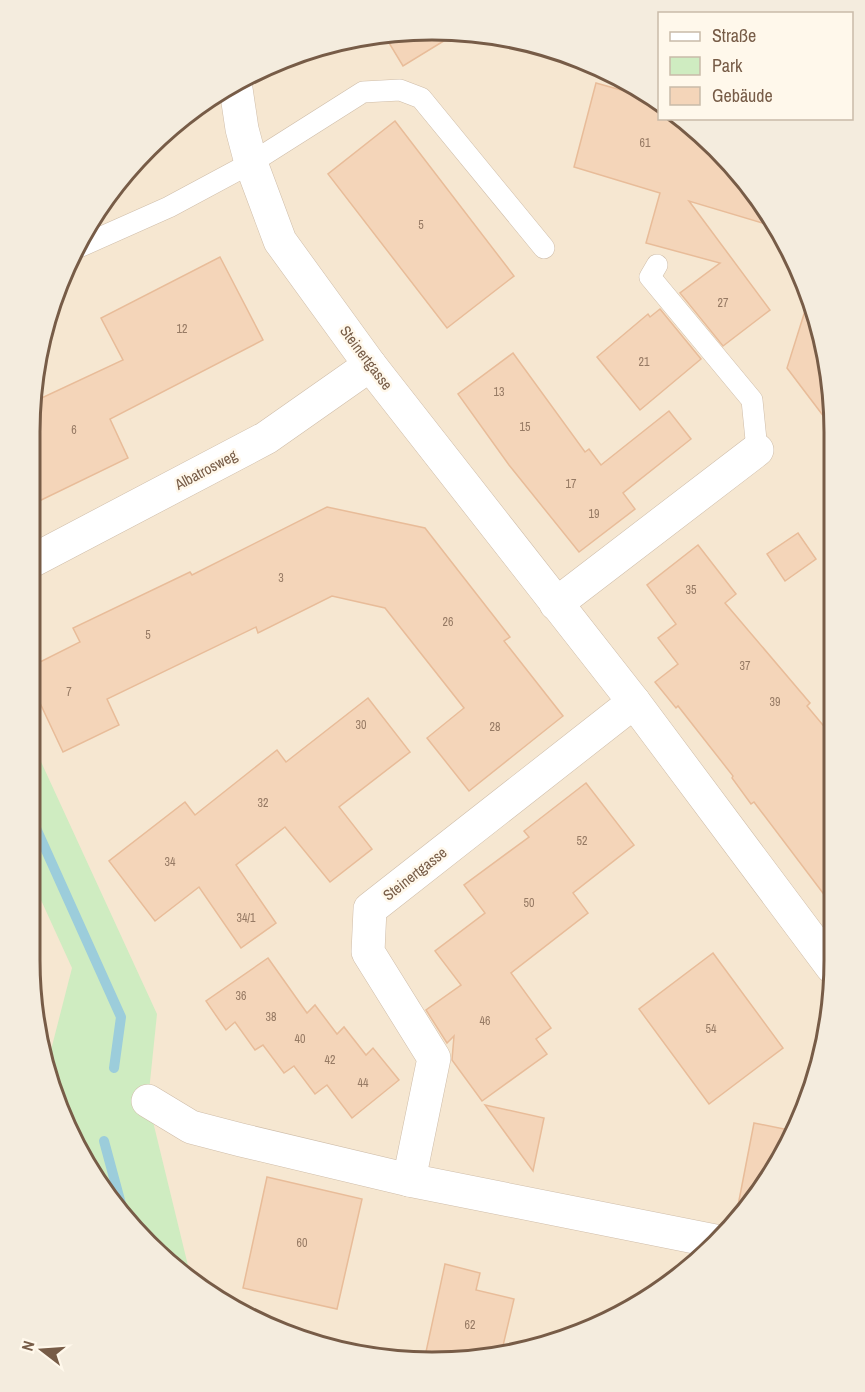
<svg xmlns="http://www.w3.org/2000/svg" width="865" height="1392" viewBox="0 0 865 1392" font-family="'Archivo Narrow',sans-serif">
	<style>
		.residential { fill: #f6e7d1 }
		.green { fill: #cfecc1 }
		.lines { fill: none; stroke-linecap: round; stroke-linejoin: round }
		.stream { stroke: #9ccddb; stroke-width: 10 }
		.building { fill: #f4d5b9; stroke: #e8bc99; stroke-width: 1.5 }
		.service-casing { stroke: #cfbda9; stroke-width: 22 }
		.minor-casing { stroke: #cfbda9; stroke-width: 34 }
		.service { stroke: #fff; stroke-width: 21 }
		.minor { stroke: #fff; stroke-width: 33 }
		.labels { text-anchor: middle; stroke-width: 5; stroke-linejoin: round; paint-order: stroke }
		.number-label { font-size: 12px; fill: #967a64 }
		.street-label { font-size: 15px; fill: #775c47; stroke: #fff8eb }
		.rim { fill: none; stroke: #775c47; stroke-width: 3 }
	</style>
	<rect width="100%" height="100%" fill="#fdf5e3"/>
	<!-- residential -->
	<path class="residential" d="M458,31l78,13 74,27 49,31 1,16 23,1 52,48 46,65 33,71 20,103 -2,606 -28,101 -52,91 -75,75 -115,62 -130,21 -129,-21 -115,-62 -75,-75 -62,-115 -21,-130 3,-579 28,-101 52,-91 54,-58 64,-46 72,-33 77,-18z"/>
	<!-- green -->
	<path class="green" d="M31,740l126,274 -9,87 44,181 -79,-78 -62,-115 -5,-35 5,-4 21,-82 -42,-92z"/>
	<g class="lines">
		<!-- stream -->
		<g class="stream">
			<path d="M31,817l90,200 -7,51"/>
			<path d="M104,1141l20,74"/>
		</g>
	</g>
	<!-- building -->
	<g class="building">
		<path d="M460,31l-57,35 -20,-33 75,-2z"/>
		<path d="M596,83l61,17 3,2v16h23l52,49 44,61 -90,-27 81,109 -47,36 -43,-53 40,-30 -74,-20 14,-50 -86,-26z"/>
		<path d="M395,121l119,155 -67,52 -119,-154z"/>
		<path d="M220,257l43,83 -153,79 18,39 -95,46v-102l90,-42 -22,-42z"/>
		<path d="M810,295l24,111v24l-47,-62z"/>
		<path d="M660,309l41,50 -61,51 -43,-53 51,-43 2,3z"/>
		<path d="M513,353l72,99 4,-3 12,16 68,-54 22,28 -68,54 12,16 -56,43 -70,-87 -51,-71z"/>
		<path d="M327,507l98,21 85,109 -6,4 59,75 -94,75 -42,-53 37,-30 -79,-100 -53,-12 -74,37 -2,-6 -149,72 12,26 -56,27 -31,-66v-20l48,-24 -7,-14 117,-56 2,3z"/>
		<path d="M798,533l18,26 -31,22 -18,-27z"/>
		<path d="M698,545l38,49 -11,9 85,100 -3,3 26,31 -1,168 -78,-103 -3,2 -19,-26 1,-2 -55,-70 -2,2 -21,-26 23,-18 -20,-26 18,-14 -29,-39z"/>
		<path d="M368,698l42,54 -71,55 33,42 -42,33 -45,-55 -49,38 40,58 -35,25 -42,-61 -44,34 -46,-60 76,-59 10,13 82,-65 9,12z"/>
		<path d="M586,783l48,62 -61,48 15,20 -77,60 40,55 -15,11 11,15 -65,47 -30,-41 2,-24 -7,7 -21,-33 35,-25 -26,-34 50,-38 -21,-28 65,-48 -5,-6z"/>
		<path d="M713,953l70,95 -74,56 -70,-95z"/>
		<path d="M268,958l39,55 8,-8 22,29 7,-7 22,28 7,-7 26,32 -47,38 -25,-33 -12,9 -21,-28 -10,7 -21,-28 -8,5 -20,-28 -9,8 -20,-29z"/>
		<path d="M485,1105l59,13 -11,53z"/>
		<path d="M754,1123l40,8 -42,73 -17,17z"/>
		<path d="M267,1177l95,22 -25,110 -94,-21z"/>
		<path d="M445,1264l35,9 -4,17 38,9 -12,51 -70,12 -8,-1z"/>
	</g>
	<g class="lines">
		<!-- service casing -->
		<g class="service-casing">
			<g id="service">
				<path d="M79,247l90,-40 82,-44 112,-71 37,-2 21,8 123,150"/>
				<path d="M657,265l-7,12 102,123 5,50"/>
			</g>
		</g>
		<!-- minor casing -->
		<g class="minor-casing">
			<g id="minor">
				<path d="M235,82l7,47 9,34 29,78 90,124 264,337 198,265"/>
				<path d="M32,561l234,-123 104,-73"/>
				<path d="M556,604l201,-154"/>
				<path d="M148,1101l43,26 50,13 168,40 306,61"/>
				<path d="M409,1180l25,-122 -66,-106 2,-43 264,-207"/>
			</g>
		</g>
		<!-- service -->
		<use href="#service" class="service"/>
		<!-- minor -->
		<use href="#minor" class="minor"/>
	</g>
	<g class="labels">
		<!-- number labels -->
		<g class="number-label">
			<text x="645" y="147">61</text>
			<text x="421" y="229">5</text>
			<text x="723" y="307">27</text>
			<text x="182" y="333">12</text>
			<text x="644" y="366">21</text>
			<text x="499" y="396">13</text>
			<text x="525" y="431">15</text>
			<text x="74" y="434">6</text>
			<text x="571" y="488">17</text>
			<text x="594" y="518">19</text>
			<text x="281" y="582">3</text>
			<text x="691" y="594">35</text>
			<text x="448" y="626">26</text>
			<text x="148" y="639">5</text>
			<text x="745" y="670">37</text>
			<text x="69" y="696">7</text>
			<text x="775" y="706">39</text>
			<text x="361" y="729">30</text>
			<text x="495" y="731">28</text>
			<text x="263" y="807">32</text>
			<text x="582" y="845">52</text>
			<text x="170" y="866">34</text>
			<text x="529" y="907">50</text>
			<text x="246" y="922">34/1</text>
			<text x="241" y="1000">36</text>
			<text x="271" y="1021">38</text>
			<text x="485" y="1025">46</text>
			<text x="711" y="1033">54</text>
			<text x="300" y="1043">40</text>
			<text x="330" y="1064">42</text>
			<text x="363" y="1087">44</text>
			<text x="302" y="1247">60</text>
			<text x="470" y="1329">62</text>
		</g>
		<!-- street labels -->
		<g class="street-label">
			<text transform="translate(366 358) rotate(53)" y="5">Steinertgasse</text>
			<text transform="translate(206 470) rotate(-28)" y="5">Albatrosweg</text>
			<text transform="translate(415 874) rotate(-38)" y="5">Steinertgasse</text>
		</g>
	</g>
	<!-- crop -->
	<path d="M0 0H865V1392H0ZM432 40H432A392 392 0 0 1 824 432V960A392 392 0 0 1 432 1352H432A392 392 0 0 1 40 960V432A392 392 0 0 1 432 40Z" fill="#f4ecde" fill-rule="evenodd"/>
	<path class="rim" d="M432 40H432A392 392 0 0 1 824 432V960A392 392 0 0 1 432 1352H432A392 392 0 0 1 40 960V432A392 392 0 0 1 432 40Z"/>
	<!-- legend -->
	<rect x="658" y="12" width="195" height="108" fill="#fff8eb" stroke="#c9baa9" stroke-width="1.5"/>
	<rect x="670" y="32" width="30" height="9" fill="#ffffff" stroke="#c9baa9" stroke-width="1.5"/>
	<text x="712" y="42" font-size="18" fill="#775c47">Straße</text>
	<rect x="670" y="57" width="30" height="18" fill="#cfecc1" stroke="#c9baa9" stroke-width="1.5"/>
	<text x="712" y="72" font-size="18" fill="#775c47">Park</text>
	<rect x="670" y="87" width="30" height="18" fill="#f4d5b9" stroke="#c9baa9" stroke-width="1.5"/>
	<text x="712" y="102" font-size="18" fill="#775c47">Gebäude</text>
	<!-- north arrow -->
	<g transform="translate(42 1350) rotate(287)" stroke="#fff8eb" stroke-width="4.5" paint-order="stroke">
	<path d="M0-4.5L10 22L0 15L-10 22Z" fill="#775c47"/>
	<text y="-9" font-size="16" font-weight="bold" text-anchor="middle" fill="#775c47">N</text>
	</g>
</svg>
